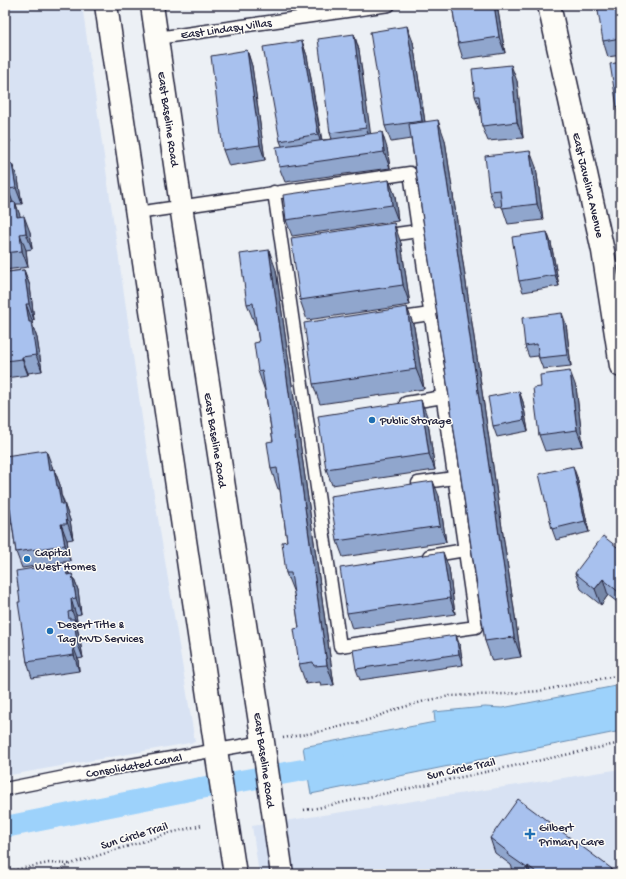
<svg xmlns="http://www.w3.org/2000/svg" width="626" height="879" viewBox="0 0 626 879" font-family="'Gochi Hand',sans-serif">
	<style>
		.built { fill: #d8e2f3 }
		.water { fill: #9dd2fb; stroke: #6c8cae }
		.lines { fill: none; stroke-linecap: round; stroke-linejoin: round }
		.canal { stroke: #9dd2fb; stroke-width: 22 }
		.lane-casing { stroke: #22223b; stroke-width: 15 }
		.street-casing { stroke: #22223b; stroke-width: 25 }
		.primary-casing { stroke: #22223b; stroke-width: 25 }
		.path { stroke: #22223b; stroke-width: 2.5; stroke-dasharray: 1 3; stroke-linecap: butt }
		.lane { stroke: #fdfcf7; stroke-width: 12 }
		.street { stroke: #fdfcf7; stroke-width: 22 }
		.primary { stroke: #fdfcf7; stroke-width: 22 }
		.wall { fill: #90a6cd; stroke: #22223b }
		.shaded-wall { fill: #7687a7; stroke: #22223b }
		.building { fill: #a8c1ee; stroke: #22223b }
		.poi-dot { fill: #1f6fb2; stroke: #fdfcf7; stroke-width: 1.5 }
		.labels { text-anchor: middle; stroke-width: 3; stroke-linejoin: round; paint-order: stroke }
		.street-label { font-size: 12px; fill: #22223b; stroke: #fdfcf7 }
		.poi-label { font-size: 12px; fill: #22223b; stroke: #fdfcf7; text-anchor: start }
	</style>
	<rect width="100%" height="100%" fill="#ecf0f5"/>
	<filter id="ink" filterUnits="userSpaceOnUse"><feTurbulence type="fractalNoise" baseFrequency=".025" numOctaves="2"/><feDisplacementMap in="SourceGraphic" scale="8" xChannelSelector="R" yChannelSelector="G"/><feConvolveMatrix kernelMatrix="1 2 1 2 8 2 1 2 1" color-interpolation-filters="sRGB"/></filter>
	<g filter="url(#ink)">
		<!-- built -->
		<g class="built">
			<path d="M5,5h77l65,447 48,290 -190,34z"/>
			<path d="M621,769v105h-362l-7,-48z"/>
		</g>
		<!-- water -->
		<path class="water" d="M621,685v46l-310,63 -8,-47 132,-25 -1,-10 51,-5 17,1z"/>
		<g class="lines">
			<!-- canal -->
			<path class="canal" d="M5,827l190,-38 142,-25"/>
			<!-- lane casing -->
			<g class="lane-casing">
				<g id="lane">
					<path d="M157,38l232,-33"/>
					<path d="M137,213l273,-40 66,454 -136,19 -66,-454"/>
					<path d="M382,236l36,-5"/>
					<path d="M396,319l34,-5"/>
					<path d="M406,403l37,-6"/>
					<path d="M418,483l36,-5"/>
					<path d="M429,556l36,-6"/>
					<path d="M5,789l80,-16 178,-31"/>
				</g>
			</g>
			<!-- street casing -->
			<g class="street-casing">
				<path id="street" d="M549,5l54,246 18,115"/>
			</g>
			<!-- primary casing -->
			<g class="primary-casing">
				<g id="primary">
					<path d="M106,5l110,745 19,124"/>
					<path d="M152,5l29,201 82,536 19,132"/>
				</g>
			</g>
			<!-- path -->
			<g class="path">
				<path d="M283,738l30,-5 55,-13 29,-11 28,-8 25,-5 55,-2 34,-3 82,-16"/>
				<path d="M304,810l13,-2 304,-65"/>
				<path d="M5,872l44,-9 22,1"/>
				<path d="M52,874l19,-10 99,-31 32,-8"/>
			</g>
			<!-- lane -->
			<use href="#lane" class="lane"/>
			<!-- street -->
			<use href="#street" class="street"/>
			<!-- primary -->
			<use href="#primary" class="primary"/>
		</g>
		<!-- wall -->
		<g class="wall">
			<path d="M452,5h45l8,48 -42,6 -5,-16z"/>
			<path d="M621,5v50l-13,2 -5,-16z"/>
			<path d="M354,34l5,16 11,84 17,14 3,20 -105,14 -6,-15 3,-21 -2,-5 22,-100 5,15 15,84 10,-1 -2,-6z"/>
			<path d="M413,42l12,80 20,18 76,517 -29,4 -7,-20 -74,-502 -20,3 -6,-16z"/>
			<path d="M247,50l5,16 13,94 -36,6 -6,-16z"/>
			<path d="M5,75l3,23h-3z"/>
			<path d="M517,81l6,57 -35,3 -6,-15 -1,-14 -6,-16z"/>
			<path d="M5,114l1,4 4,24h-5z"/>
			<path d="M5,158l2,6h5l6,15 4,25h-6l4,13 10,15 2,17 -6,1 2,17 -23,3z"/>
			<path d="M536,167l7,53 -35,4 -6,-18 -7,1 -6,-16z"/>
			<path d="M389,180l6,16 3,25 -106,15 -6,-16z"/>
			<path d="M547,232l4,11 8,43 -36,6 -4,-11z"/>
			<path d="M401,243l9,62 -103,15 -7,-20z"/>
			<path d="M24,270l6,16 4,34h-2l1,7 4,11 5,33 -14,2v2l-23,3v-106h4z"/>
			<path d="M276,270l58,415 -13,1 -1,-4 -14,2 -7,-20v-36l-5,-35 -8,-20 1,-32 -7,-52h-2l-7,-20 2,-28 -8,-50 -7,-20 1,-29 -3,-18h-1l-8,-20z"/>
			<path d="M407,307l7,20 10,62 -104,15 -7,-20z"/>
			<path d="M566,324l5,42 -28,3 -5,-13 -9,1 -4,-11z"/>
			<path d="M541,387h35l7,59 -38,5 -6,-16z"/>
			<path d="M519,391l4,11 5,29 -31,6 -4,-11z"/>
			<path d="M427,416l8,54 -103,15 -6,-16z"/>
			<path d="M52,466l1,4 1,-1 6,16 1,10 3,6 1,5 5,14 3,19 -6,1 3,21 -48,7 -6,-16 -4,-28h-1l-6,-16z"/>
			<path d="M577,477l12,55 -33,8 -4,-11z"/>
			<path d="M439,496l7,46 -103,15 -6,-16z"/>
			<path d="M621,550v55l-13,-10 -7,10 -20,-16 -6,-16z"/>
			<path d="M65,563l5,12 2,-1 6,16 3,24 -5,1 2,12h-1l2,8 4,23 -5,1 1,12 -47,7 -5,-16 -7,-60z"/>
			<path d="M449,568l6,46 -103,15 -5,-16z"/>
			<path d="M460,646l3,19 -103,15 -4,-11z"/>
			<path d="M490,838l124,36h-95l-6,-4 -2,-5 -16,-12z"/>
		</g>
		<!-- shaded-wall -->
		<g class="shaded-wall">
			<path d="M494,5h3l8,48 -6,-16z"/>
			<path d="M407,26l6,16 14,94 -5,-15z"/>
			<path d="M354,34l5,16 13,94 -6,-16z"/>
			<path d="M302,41l5,15 16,94 -5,-16z"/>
			<path d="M247,50l5,16 13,94 -5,-15z"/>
			<path d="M511,65l6,16 6,57 -6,-16z"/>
			<path d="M5,75l3,23 -3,-10z"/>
			<path d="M5,114l1,4 4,24 -5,-13z"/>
			<path d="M438,120l7,20 76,517 -7,-20z"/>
			<path d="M382,132l5,16 3,20 -6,-16z"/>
			<path d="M530,151l6,16 7,53 -6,-16z"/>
			<path d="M5,158l4,13 -4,-6z"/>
			<path d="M12,164l6,15 4,25 -6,-16z"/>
			<path d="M389,180l6,16 3,25 -6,-16z"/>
			<path d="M8,189l6,16 -4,-2z"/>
			<path d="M15,202l6,16 -4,-1z"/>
			<path d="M24,216l6,16 2,17 -6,-16z"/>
			<path d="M394,223l7,20 9,62 -7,-20z"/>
			<path d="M547,232l4,11 8,43 -4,-11z"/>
			<path d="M20,234l6,16 2,17 -6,-16z"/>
			<path d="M269,250l7,20 58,415 -7,-20z"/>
			<path d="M24,270l6,16 4,34 -5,-16z"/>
			<path d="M26,304l6,16 1,7 4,11 5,33 -6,-16 -7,-33z"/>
			<path d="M407,307l7,20 10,62 -8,-20z"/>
			<path d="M562,313l4,11 5,42 -4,-11z"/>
			<path d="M22,357l6,16v2l-6,-16z"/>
			<path d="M570,371l6,16 7,59 -6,-16z"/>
			<path d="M519,391l4,11 5,29 -4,-11z"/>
			<path d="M421,400l6,16 8,54 -6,-16z"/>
			<path d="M46,450l6,16 3,20 -6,-16z"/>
			<path d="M573,466l4,11 12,55 -4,-11z"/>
			<path d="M54,469l6,16 1,10 9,25 3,19 -12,-35 -4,-18z"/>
			<path d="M433,481l6,15 7,46 -6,-16z"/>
			<path d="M61,524l6,16 3,21 -5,-16z"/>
			<path d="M443,552l6,16 6,46 -5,-16z"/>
			<path d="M65,563l6,16 -4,-4z"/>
			<path d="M72,574l6,16 3,24 -5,-16z"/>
			<path d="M603,579l5,16 -7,10 -6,-16z"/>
			<path d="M71,599l5,16 2,12 -6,-16z"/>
			<path d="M74,619l5,16 4,23 -6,-16z"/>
			<path d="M456,635l4,11 3,19 -4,-11z"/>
			<path d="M72,643l6,16 1,12 -5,-16z"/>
			<path d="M528,866l3,8h-2l-2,-6z"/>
			<path d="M612,869l2,5h-6z"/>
		</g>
		<!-- building -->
		<g class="building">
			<path d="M452,5h42l5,32 -41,6z"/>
			<path d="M597,5h24v33l-18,3z"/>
			<path d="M407,26l15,95 -37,5 -15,-94z"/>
			<path d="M354,34l12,94 -36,5 -12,-94z"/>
			<path d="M302,41l16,93 -38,7 -17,-94z"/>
			<path d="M247,50l13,95 -37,5 -12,-94z"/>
			<path d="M621,62v57h-2l-9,-55z"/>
			<path d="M511,65l6,57 -35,4 -3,-30h-4l-3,-27z"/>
			<path d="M438,120l76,517 -29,4 -76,-517z"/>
			<path d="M382,132l2,20 -105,15 -3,-20z"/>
			<path d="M530,151l7,53 -35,4 -2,-18 -11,1 -4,-35z"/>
			<path d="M5,164v1l7,-1 4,24 -8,1 2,14 5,-1 2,15 7,-1 2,17 -6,1 2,17 -17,2z"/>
			<path d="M389,180l3,25 -106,15 -3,-25z"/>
			<path d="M394,223l9,62 -103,15 -9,-62z"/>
			<path d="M547,232l8,43 -36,6 -7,-44z"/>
			<path d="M269,250l58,415 -13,1 -1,-4 -14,2 -5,-35 5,-1 -8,-55h-5l-4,-31 5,-1 -10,-73 -6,1 -4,-27 6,-1 -11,-71 -4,1 -4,-28 5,-1 -6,-39 -6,1 -7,-50z"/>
			<path d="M24,270l5,34h-3l3,18h2l5,33 -14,2v2l-17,2v-89l3,-1v1z"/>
			<path d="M407,307l9,62 -103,15 -9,-61z"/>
			<path d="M562,313l5,42 -28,3 -2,-14 -12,2 -3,-28z"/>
			<path d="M570,371l7,59 -38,5 -6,-47 8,-1 -1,-12z"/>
			<path d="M519,391l5,29 -31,6 -5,-29z"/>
			<path d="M421,400l8,54 -103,15 -8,-53z"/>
			<path d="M46,450l3,20 5,-1 3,17h1l3,18h3l3,20h-6l4,21 -49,7 -6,-44h-5v-52z"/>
			<path d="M573,466l12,55 -33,8 -13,-55z"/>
			<path d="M433,481l7,45 -103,15 -7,-45z"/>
			<path d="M603,536l18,14v44l-18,-15 -8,10 -20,-16z"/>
			<path d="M443,552l7,46 -103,15 -7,-45z"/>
			<path d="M65,563l2,12 5,-1 4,24 -5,1 1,12 -4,1 1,7h5l3,23 -5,1 2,12 -47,7 -9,-60h2l-4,-31z"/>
			<path d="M456,635l3,19 -103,15 -3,-19z"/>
			<path d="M518,799l94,70 -4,5h-69l-11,-8 -1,2 -20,-14 1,-2 -18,-14z"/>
		</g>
	</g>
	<!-- markers -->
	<g class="poi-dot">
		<circle cx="372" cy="420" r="4"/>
		<circle cx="27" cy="559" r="4"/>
		<circle cx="50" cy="631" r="4"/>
		<path d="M528 828h4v4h4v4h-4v4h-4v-4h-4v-4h4z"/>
	</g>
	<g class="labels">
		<!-- street labels -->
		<g class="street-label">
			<text transform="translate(226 28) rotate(-8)" y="4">East Lindasy Villas</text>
			<text transform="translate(169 119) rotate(82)" y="4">East Baseline Road</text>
			<text transform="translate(589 185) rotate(77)" y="4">East Javelina Avenue</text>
			<text transform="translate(216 440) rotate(81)" y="4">East Baseline Road</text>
			<text transform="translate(265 760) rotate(82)" y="4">East Baseline Road</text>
			<text transform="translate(134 765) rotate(-10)" y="4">Consolidated Canal</text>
			<text transform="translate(461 768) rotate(-12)" y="4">Sun Circle Trail</text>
			<text transform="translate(134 835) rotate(-17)" y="4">Sun Circle Trail</text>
		</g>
		<!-- poi labels -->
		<g class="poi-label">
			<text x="380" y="424">Public Storage</text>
			<text x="35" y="556">Capital<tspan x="35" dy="14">West Homes</tspan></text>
			<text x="58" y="628">Desert Title &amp;<tspan x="58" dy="14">Tag MVD Services</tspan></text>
			<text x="539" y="831">Gilbert<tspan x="539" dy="14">Primary Care</tspan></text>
		</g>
	</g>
	<!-- margin -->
	<rect width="626" height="879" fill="none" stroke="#fdfcf7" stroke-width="20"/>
	<rect x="10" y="10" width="606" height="859" fill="none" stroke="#22223b" stroke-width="1.5" filter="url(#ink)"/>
</svg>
